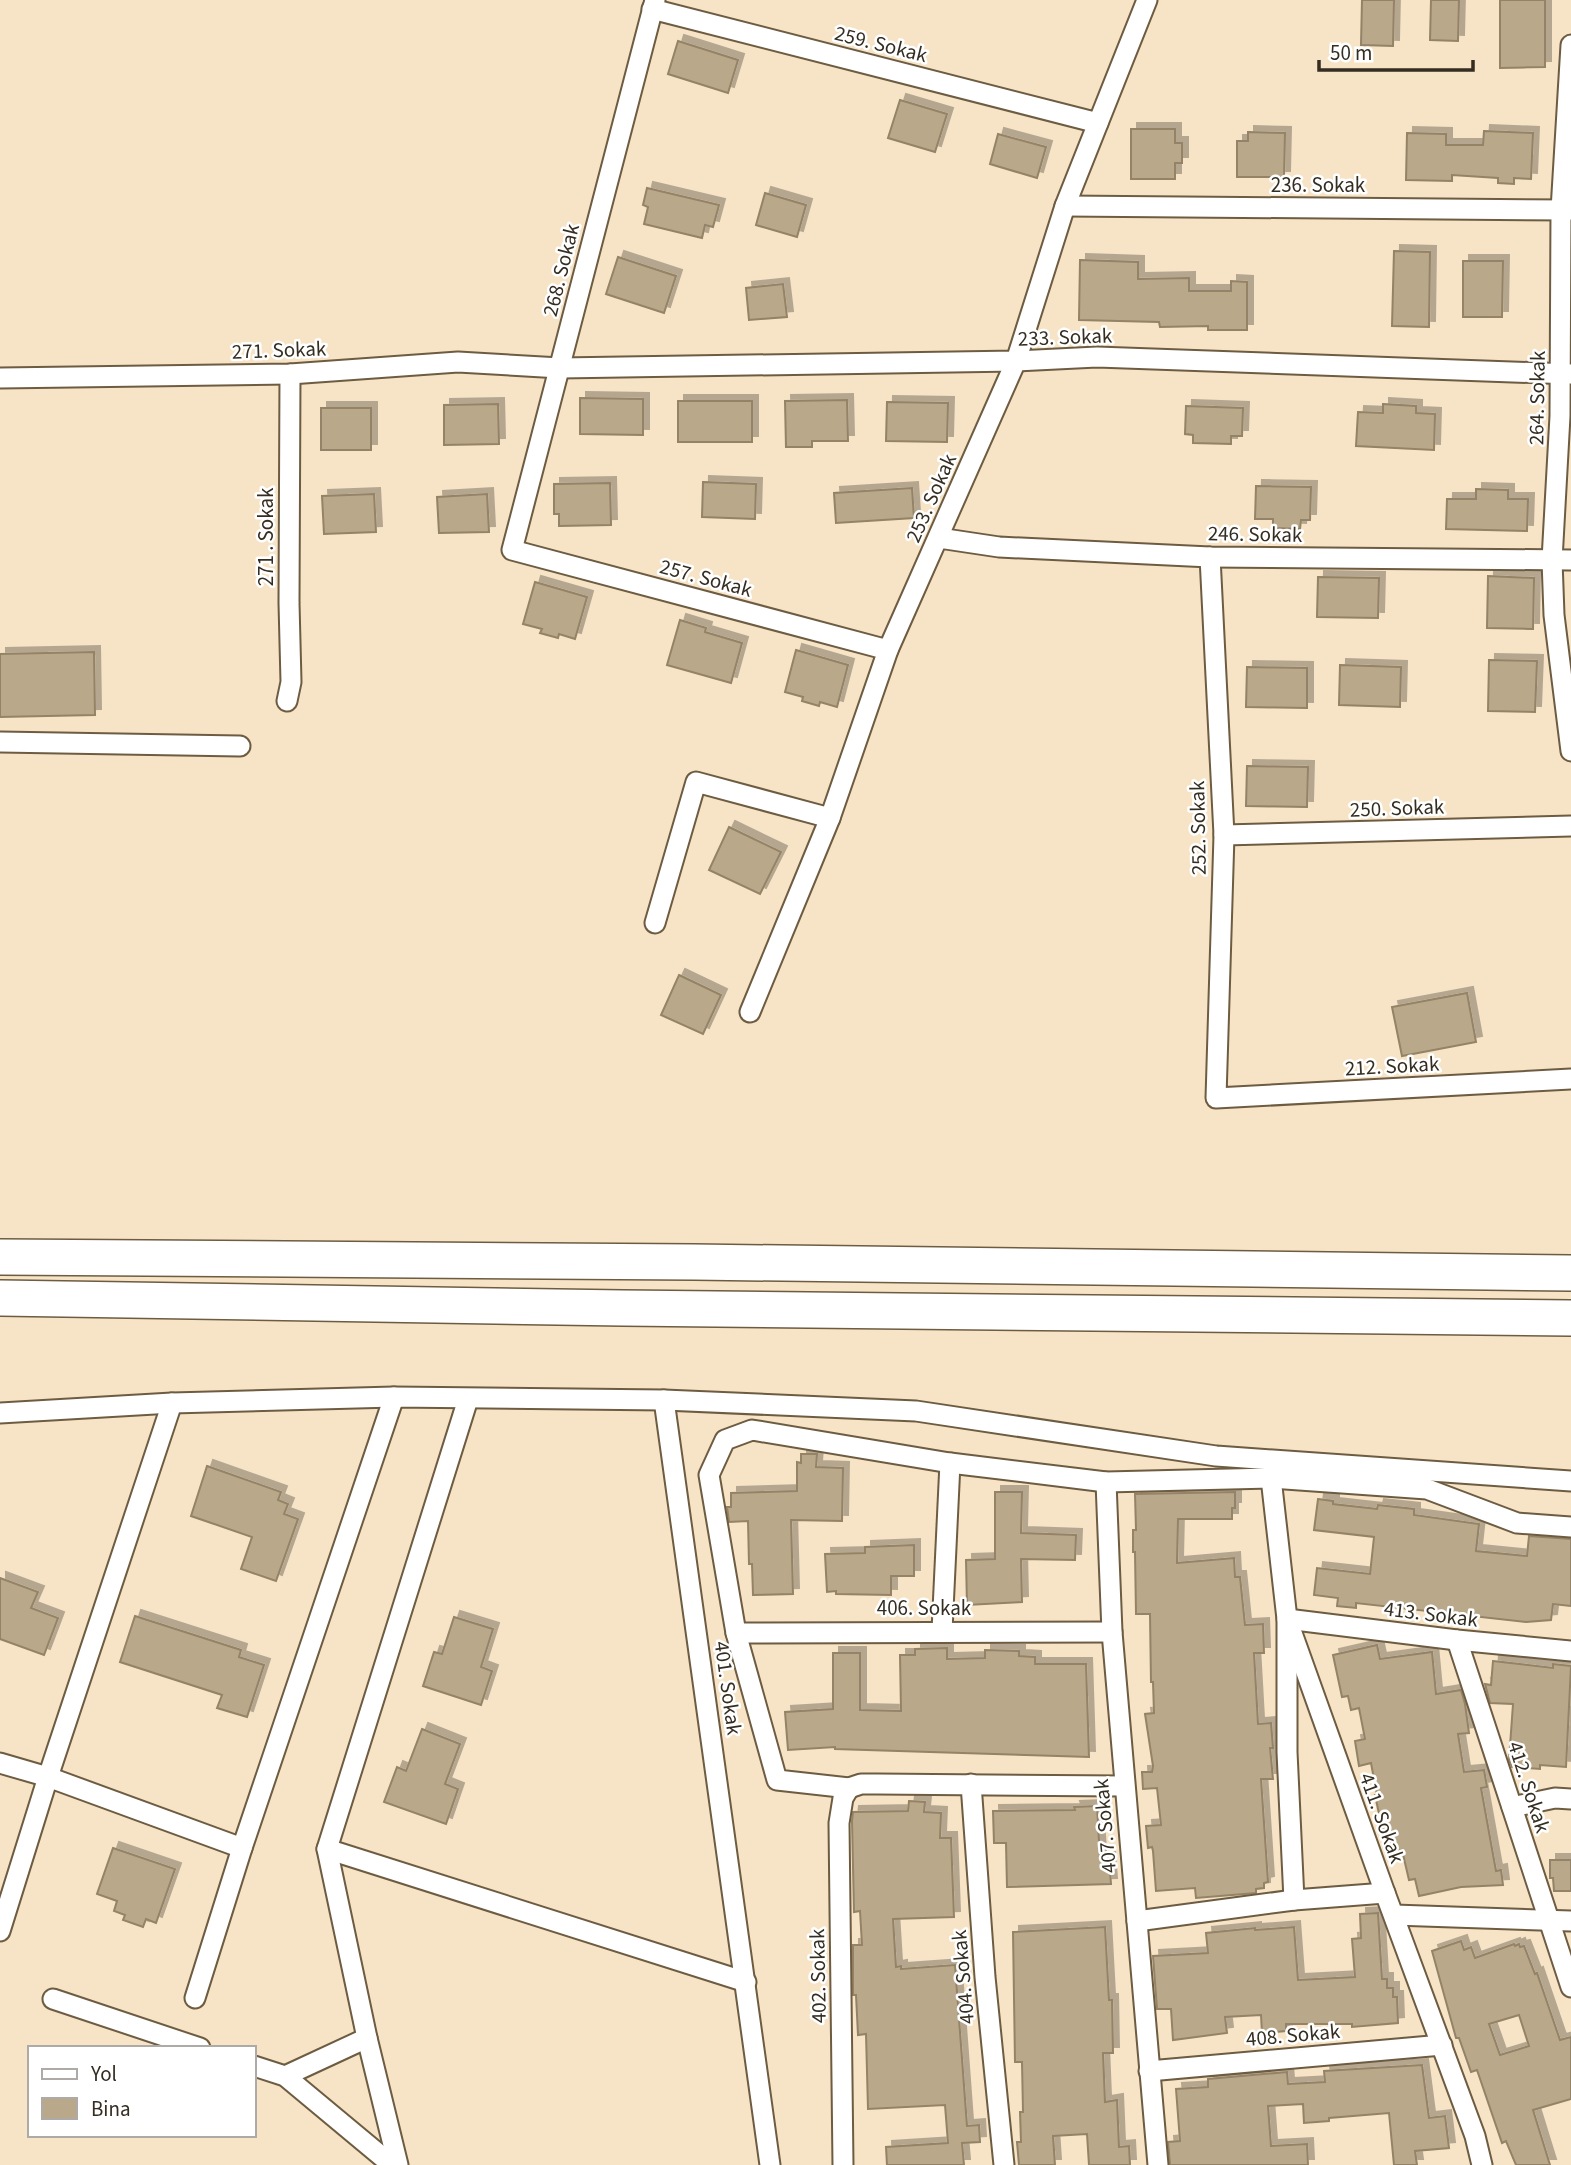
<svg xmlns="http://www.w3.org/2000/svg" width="1571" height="2165" viewBox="0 0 1571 2165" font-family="'Source Sans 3',sans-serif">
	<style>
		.building { fill: #baa88a; stroke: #948366; stroke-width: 2; fill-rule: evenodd; filter: url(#shadow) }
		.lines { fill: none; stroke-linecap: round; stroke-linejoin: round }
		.minor-casing { stroke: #6d5c41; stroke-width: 23 }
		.motorway-casing { stroke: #6d5c41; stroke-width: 38 }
		.minor { stroke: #fff; stroke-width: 19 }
		.motorway { stroke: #fff; stroke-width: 35 }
		.labels { text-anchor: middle; stroke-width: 5; stroke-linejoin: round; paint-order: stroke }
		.street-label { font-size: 21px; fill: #342d21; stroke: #fff }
	</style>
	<defs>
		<filter id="shadow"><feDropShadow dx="6" dy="-6" stdDeviation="0" flood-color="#0004"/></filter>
	</defs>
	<rect width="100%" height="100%" fill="#f7e3c5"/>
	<!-- building -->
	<g class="building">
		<path d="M1362,0h32l-1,46 -32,-1z"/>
		<path d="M1431,0h28l-1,41 -28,-1z"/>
		<path d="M1500,0h45v67l-45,1z"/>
		<path d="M678,41l60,19 -10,33 -60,-19z"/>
		<path d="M900,100l47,14 -12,38 -47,-14z"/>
		<path d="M1131,129h44v14h7v20h-7v16h-44z"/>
		<path d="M1484,131l49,2 -2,46 -17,-1v6l-16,-1v-5l-46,-3v6l-46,-1 1,-47 39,1v11h37z"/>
		<path d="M1248,132l37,1 -1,44h-47v-36h11z"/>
		<path d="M998,134l48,13 -9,31 -47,-14z"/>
		<path d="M647,188l72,17 -6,22 -8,-2 -3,13 -58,-14 4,-17 -5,-2z"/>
		<path d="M765,193l41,12 -9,32 -41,-12z"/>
		<path d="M1394,251l36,1 -1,75 -37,-1z"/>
		<path d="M618,257l58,19 -12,37 -58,-19z"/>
		<path d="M1080,260l58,2v17l51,-1v13h42v-10l16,1v48h-39v-4l-48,1 -1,-5 -80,-2z"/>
		<path d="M1463,261h40l-1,56h-39z"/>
		<path d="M783,284l4,33 -38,3 -3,-32z"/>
		<path d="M580,398l63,1v36l-63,-1z"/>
		<path d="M847,400l1,41h-36v6h-26l-1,-46z"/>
		<rect x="678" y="401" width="74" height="41"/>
		<path d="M887,402l61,1 -1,39 -61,-1z"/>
		<path d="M498,404l1,40 -55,1v-40z"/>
		<path d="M1383,404l33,2v7l19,1 -1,36 -78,-4 2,-34 25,1z"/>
		<path d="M1186,406l57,2 -1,28h-11v8l-38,-1v-8l-8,-1z"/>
		<rect x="321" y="408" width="50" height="42"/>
		<path d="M703,482l53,2 -1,35 -53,-2z"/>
		<path d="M610,483l1,42 -52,1v-12h-5v-30z"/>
		<path d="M1256,486l55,1 -1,33h-9l-1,9 -27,-1v-9h-18z"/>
		<path d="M912,488l2,30 -78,5 -2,-30z"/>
		<path d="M1476,489l32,1v9h20l-1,32 -81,-2 1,-30h29z"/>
		<path d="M374,494l2,38 -52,2 -2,-38z"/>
		<path d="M487,494l2,38 -50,1 -2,-36z"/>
		<path d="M1488,576l46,2 -1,51 -46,-1z"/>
		<path d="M1318,577l61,1 -1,40 -61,-1z"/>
		<path d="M535,582l52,15 -12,42 -16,-5 -1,4 -18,-5 2,-4 -19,-5z"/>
		<path d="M680,620l26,8 -1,4 37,11 -11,40 -64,-18z"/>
		<path d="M796,650l52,15 -11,42 -17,-5 -1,4 -17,-5 1,-4 -18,-5z"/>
		<path d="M94,652l1,63 -95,2v-63z"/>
		<path d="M1489,660l48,1 -2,51 -47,-1z"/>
		<path d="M1340,665l61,2 -1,40 -61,-2z"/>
		<path d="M1247,667l60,1v40l-61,-1z"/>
		<path d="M1247,766l61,1 -1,40 -61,-1z"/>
		<path d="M729,827l52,25 -21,42 -51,-24z"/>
		<path d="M679,975l42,20 -18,39 -42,-19z"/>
		<path d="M1467,993l9,49 -74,14 -10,-49z"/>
		<path d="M801,1454h16l-1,13 27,1 -1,53 -51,-1 2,74 -40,1 -1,-31h-3l-1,-43 -19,1 -2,-15h4v-14l66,-2v-29l4,1z"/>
		<path d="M207,1466l74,26 -3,8 10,4 -4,10 14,5 -22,62 -35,-12 11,-32 -61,-21z"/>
		<path d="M995,1492h27l-1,41 55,2 -1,25 -54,-1 1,43 -55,3 -1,-45 29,-1z"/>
		<path d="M1235,1492v16h-3v11h-54l-1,44 57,-5 1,19h5l5,48 18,-1 1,29h-10l4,71 13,-1 2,25h-3l3,31h-12l7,103 -4,1v5l-8,1v4l-60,5 -1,-10 -39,3 -3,-40 -1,-4 -4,1 -2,-22 15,-1 -4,-37 -14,1 -1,-17h10l1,-6 -8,-52 9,-1 -1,-31h-2l-1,-68h-14l-1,-62h-2v-22h3l-1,-36z"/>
		<path d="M1318,1499l15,2v3l44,5 1,-4 36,4v6l65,9 -3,27 51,5 2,-20 42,3v67l-18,-2 -2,16 -25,2 -170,-19v5l-19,-2 1,-8 -24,-3 3,-27 53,6 4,-37 -60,-7z"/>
		<path d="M914,1545v31h-23v19l-55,-1v-3l-9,1 -2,-38 40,-1v-6z"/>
		<path d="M0,1578l38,14 -7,16 27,10 -14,37 -44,-16z"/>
		<path d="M135,1616l106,34 -2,7 25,8 -17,52 -30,-9 5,-13 -102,-33z"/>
		<path d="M454,1617l39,12 -12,38 11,4 -11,34 -58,-19 11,-34 8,2z"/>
		<path d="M1377,1645l3,14 52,-7 4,42 25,-4 4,14 4,29 -11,1 6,38 20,-2 3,17 -6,1 15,83 5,-1 2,15 -42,2 -42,9 -4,-17 -6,1 -7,-30 -9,2 -3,-12 -5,2 -10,-47h2l-6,-32 -12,3 -4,-25 10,-2 -6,-31 -8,2 -3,-14 -6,1 -9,-42z"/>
		<path d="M947,1648v11l38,-1v-8l34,1v5l16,1v7h51l3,93 -254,-8v-2l-47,3 -3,-38 48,-3v-56h27v57l41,1 -1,-56h15v-6z"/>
		<path d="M1493,1661l60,7v-4l18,2 -5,101 -26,-2v4l-28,-2 -3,-7 4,-56 -23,-1 -5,-19 6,1z"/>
		<path d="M422,1729l38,15 -15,40 13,5 -12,35 -62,-22 13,-35 9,4z"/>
		<path d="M909,1801l16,1 -1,10 17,1 -1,25h11l3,79 -61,2 3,48 5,-1v3l54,-4 12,161 12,-1 1,17 -18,1 2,22h-77l-1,-18 62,-4 -3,-38 -77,4 -2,-75 -8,1 -2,-40h-3v-50h9l-2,-34 -6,1 -2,-91 1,-9 55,-1z"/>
		<path d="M1097,1806l3,52h9l2,26 -104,3 -1,-44h-12l-1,-32 82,-1 -1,-3z"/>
		<path d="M113,1848l62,21 -19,54 -10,-4 -3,8 -20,-7 2,-5 -11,-4 3,-10 -20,-7z"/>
		<path d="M1550,1860h21v31h-17l-1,-13h-3z"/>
		<path d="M1378,1913l4,66h5v9h6v9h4l1,26 -46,4v-3h-66v7l-24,2 -1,-18 -36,2 2,16 -54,7 -2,-31h-14l-4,-53 55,-3 -2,-20 49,-5v2l39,-3 4,53 57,-3 -3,-38 9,-1 -1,-24z"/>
		<path d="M1105,1927l4,73h3l1,53h-10l2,49 12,-2 2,47 10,-1 1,19h-41l-2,-31 -34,2 2,29h-36l-2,-23h4l-1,-30h3l-1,-50h-7l-2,-130z"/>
		<path d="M1461,1941l3,9 7,-3 4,11 39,-14 1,2 4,-2 1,3 4,-1 11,28 2,-1 23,67 11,-3v62l-38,11 17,55h-34l-10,-24 -4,2 -25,-73 -6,2 -12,-34h-3l-24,-87zM1519,2015l10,31 -29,9 -11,-31z"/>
		<path d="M1422,2065l7,53 16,-2 4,32 -34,3 2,14h-23l-5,-52 -60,5v3l-25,2 -1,-19 -35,2 3,40 36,-2 1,21h-138l-2,-23 12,-1 -4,-52 32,-2v-8l79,-7 1,12 37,-2 -1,-11z"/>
	</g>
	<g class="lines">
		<!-- minor casing -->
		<g class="minor-casing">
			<g id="minor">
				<path d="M655,0l-143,550 376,100"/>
				<path d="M652,9l446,114"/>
				<path d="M1571,45l-10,165 -1,206 -8,144 2,55 17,136"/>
				<path d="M1065,206l506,4"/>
				<path d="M0,378l290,-4 168,-12 102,6 456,-7 81,-4 474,17"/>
				<path d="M939,538l60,9 211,10 361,3"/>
				<path d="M1210,557l14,278 -8,263 355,-19"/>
				<path d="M287,701l4,-19 -2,-79 1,-229"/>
				<path d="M0,742l240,4"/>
				<path d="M1224,835l347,-9"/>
				<path d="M655,923l41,-141 134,36"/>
				<path d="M750,1012l80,-194 58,-168 128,-289 49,-155 82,-206"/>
				<path d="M664,1400l106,765"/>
				<path d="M0,1413l172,-10 222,-6 270,3 252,11 300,45 355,25"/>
				<path d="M1271,1478l16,141 98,274 90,243 7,29"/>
				<path d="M1106,1482l6,150 46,533"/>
				<path d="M942,1631l8,-168"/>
				<path d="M736,1633l376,-1"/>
				<path d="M1457,1640l114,347"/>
				<path d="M0,1763l48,14 194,71"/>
				<path d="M971,1784l14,193 19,188"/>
				<path d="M1124,1786l-247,-2h-16l-12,4 -72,-8 -41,-147 -27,-158 16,-35 27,-10 198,33 156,19 165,-4 156,11 90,34 54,4"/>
				<path d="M1512,1807l43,-9 16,1"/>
				<path d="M327,1849l419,133"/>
				<path d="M1294,1900l-7,-148v-133l170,21 114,11"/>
				<path d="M1394,1915l177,6"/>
				<path d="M1137,1921l157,-21 91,-7"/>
				<path d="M0,1931l48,-154 124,-374"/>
				<path d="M195,1998l47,-150 152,-451"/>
				<path d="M53,1999l147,49"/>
				<path d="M254,2066l31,10 107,89"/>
				<path d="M1149,2071l293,-26"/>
				<path d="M285,2076l82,-38"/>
				<path d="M398,2165l-31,-127 -40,-189 141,-450"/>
				<path d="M843,2165l-4,-342 4,-25 6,-10"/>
			</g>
		</g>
		<!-- motorway casing -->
		<g class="motorway-casing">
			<g id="motorway">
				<path d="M0,1257l694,5 877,11"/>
				<path d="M0,1298l623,10 948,10"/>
			</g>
		</g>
		<!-- minor -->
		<use href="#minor" class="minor"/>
		<!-- motorway -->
		<use href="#motorway" class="motorway"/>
	</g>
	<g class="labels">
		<!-- street labels -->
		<g class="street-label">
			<text transform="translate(881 44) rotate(14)" y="7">259. Sokak</text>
			<text x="1318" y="192">236. Sokak</text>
			<text transform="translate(561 270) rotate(-76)" y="7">268. Sokak</text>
			<text transform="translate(1065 337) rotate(-2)" y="7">233. Sokak</text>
			<text transform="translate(279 350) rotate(-2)" y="7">271. Sokak</text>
			<text transform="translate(1537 398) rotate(-89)" y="7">264. Sokak</text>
			<text transform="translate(931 498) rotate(-66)" y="7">253. Sokak</text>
			<text transform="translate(1255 534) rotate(1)" y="7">246. Sokak</text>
			<text transform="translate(266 537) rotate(-90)" y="7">271 . Sokak</text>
			<text transform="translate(706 578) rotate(15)" y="7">257. Sokak</text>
			<text transform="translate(1397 808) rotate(-2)" y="7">250. Sokak</text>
			<text transform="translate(1198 828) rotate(-91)" y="7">252. Sokak</text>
			<text transform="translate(1392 1066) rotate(-3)" y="7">212. Sokak</text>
			<text x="924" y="1615">406. Sokak</text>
			<text transform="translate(1431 1614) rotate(7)" y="7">413. Sokak</text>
			<text transform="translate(728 1688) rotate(82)" y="7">401. Sokak</text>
			<text transform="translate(1529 1787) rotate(72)" y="7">412. Sokak</text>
			<text transform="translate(1382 1818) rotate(70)" y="7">411. Sokak</text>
			<text transform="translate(1105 1826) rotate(-95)" y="7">407. Sokak</text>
			<text transform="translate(818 1976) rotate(-91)" y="7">402. Sokak</text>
			<text transform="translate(963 1977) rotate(-95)" y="7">404. Sokak</text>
			<text transform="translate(1293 2035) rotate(-5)" y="7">408. Sokak</text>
		</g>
	</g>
	<!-- legend -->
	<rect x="28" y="2046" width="228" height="91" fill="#ffffff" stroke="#aeaba6" stroke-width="2"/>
	<rect x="42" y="2069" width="35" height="10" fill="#ffffff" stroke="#aeaba6" stroke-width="2"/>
	<text x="91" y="2081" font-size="21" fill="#342d21">Yol</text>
	<rect x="42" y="2098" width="35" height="21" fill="#baa88a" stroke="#aeaba6" stroke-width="2"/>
	<text x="91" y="2116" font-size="21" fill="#342d21">Bina</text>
	<!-- scale -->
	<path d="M1319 60v10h154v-10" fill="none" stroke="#342d21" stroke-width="3.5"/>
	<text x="1330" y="60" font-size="21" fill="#342d21" stroke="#ffffff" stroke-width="5" paint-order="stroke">50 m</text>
</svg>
